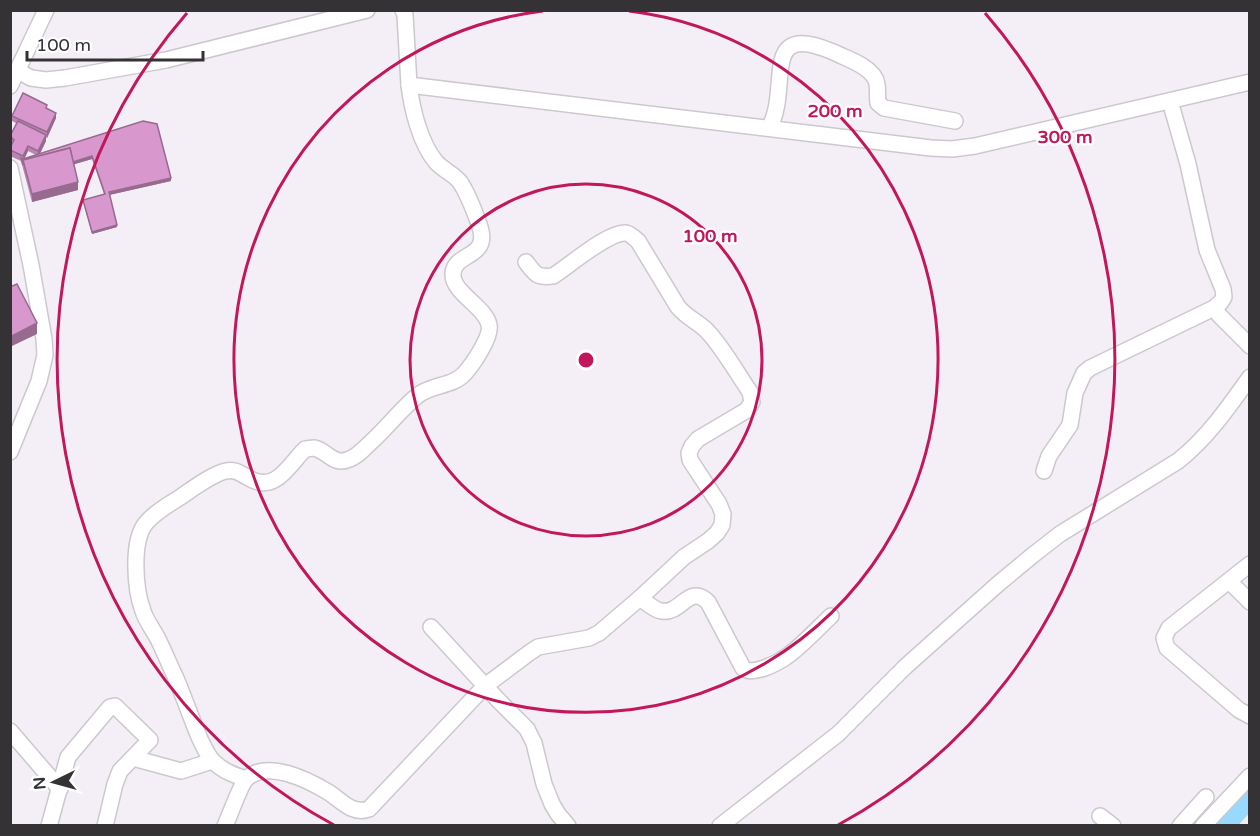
<svg xmlns="http://www.w3.org/2000/svg" width="1260" height="836" viewBox="0 0 1260 836" font-family="'Varela Round',sans-serif">
	<style>
		.lines { fill: none; stroke-linecap: round; stroke-linejoin: round }
		.river { stroke: #99d9fe; stroke-width: 21 }
		.minor-casing { stroke: #cdc8ce; stroke-width: 18 }
		.minor { stroke: #fff; stroke-width: 15 }
		.wall { fill: #ba83b0; fill-rule: evenodd }
		.shaded-wall { fill: #976a90 }
		.building { fill: #d898cd; stroke: #976a90; stroke-width: 1.5 }
		.ring { fill: none; stroke: #c2185b; stroke-width: 3 }
		.centre { fill: #c2185b; stroke: #fff; stroke-width: 3 }
		.ring-label { font-size: 18px; text-anchor: middle; font-weight: bold; fill: #c2185b; stroke: #fff; stroke-width: 4.5; stroke-linejoin: round; paint-order: stroke }
	</style>
	<rect width="100%" height="100%" fill="#f4eff6"/>
	<g class="lines">
		<!-- river -->
		<path class="river" d="M1223,826l27,-29"/>
		<!-- minor casing -->
		<g class="minor-casing">
			<g id="minor">
				<path d="M403,10l2,5 4,70 522,63 21,1 23,-3 275,-64"/>
				<path d="M18,71l13,7 15,2 19,-2 101,-18 201,-50"/>
				<path d="M10,86l36,-76"/>
				<path d="M1170,101l18,63 19,86 16,39 1,8 -3,5 -7,6 6,8 30,30"/>
				<path d="M769,128c24,-42 -14,-113 73,-72 12,5 33,14 35,28 1,7 0,13 1,19l6,5 71,13"/>
				<path d="M10,168l21,97 13,74 1,16 -6,26 -29,71"/>
				<path d="M1044,471l5,-15 21,-31 5,-32 9,-20 6,-5 124,-60"/>
				<path d="M1250,564l-81,64 -5,10 3,10 72,62 11,6"/>
				<path d="M1229,581l21,21"/>
				<path d="M640,598c7,5 13,11 21,13 20,4 28,-28 47,-9l35,66c9,8 33,-4 43,-11 15,-10 31,-28 45,-41"/>
				<path d="M431,627l68,74 28,28 7,14 10,41 8,20 6,10 10,12"/>
				<path d="M10,731l50,58"/>
				<path d="M133,758l48,13 31,-10"/>
				<path d="M246,779c-12,-4 -23,-8 -32,-17 -6,-5 -10,-15 -14,-23 -9,-21 -16,-42 -25,-63 -6,-12 -11,-25 -17,-37 -5,-10 -12,-18 -15,-28 -8,-21 -12,-70 3,-88 9,-11 22,-18 33,-25 12,-8 33,-24 47,-27 8,-2 14,2 21,6 28,18 41,-11 58,-28 3,0 6,-1 9,-1 12,2 19,17 33,12 8,-2 16,-10 22,-16 17,-15 31,-34 48,-48 14,-12 36,-9 48,-23 8,-9 27,-37 24,-48 -3,-18 -37,-32 -36,-51 1,-23 39,-14 26,-50 -5,-14 -11,-30 -19,-42 -6,-8 -17,-12 -24,-20 -16,-19 -24,-53 -27,-77"/>
				<path d="M1100,816l13,10"/>
				<path d="M49,826l19,-69 42,-50 5,-1 35,34 -30,31 -5,13 -10,42"/>
				<path d="M225,826c4,-9 16,-42 21,-47 21,-20 62,1 82,13 13,8 24,23 41,17l116,-123 44,-33 9,-6 51,-9 10,-5 41,-35 44,-41 24,-16 9,-8 5,-8 1,-11 -4,-10 -29,-44 -1,-7 3,-7 6,-7 49,-29 5,-8 -2,-10c-13,-19 -27,-44 -42,-60 -9,-10 -21,-14 -30,-25l-40,-66c-4,-3 -7,-7 -12,-8 -17,-2 -57,33 -73,43 -16,2 -18,-2 -27,-14"/>
				<path d="M720,826l118,-92 67,-67 93,-83 35,-29 27,-21 118,-73c29,-23 50,-53 72,-84"/>
				<path d="M1180,826l26,-29"/>
				<path d="M1203,826l47,-50"/>
			</g>
		</g>
		<!-- minor -->
		<use href="#minor" class="minor"/>
	</g>
	<!-- wall -->
	<path class="wall" d="M47,108l9,10 -9,20h-1v3l-6,13 103,-33 28,60 -62,14 8,32 -25,7 -9,-34 21,-6 -12,-35 -18,5 4,26 -46,12 -11,-41 -11,-5v-8l2,-4 -2,-2v-6l6,-13 -4,-2v-5zM28,151l8,4 -12,4z"/>
	<!-- shaded-wall -->
	<g class="shaded-wall">
		<path d="M56,113v5l-9,20v-6z"/>
		<path d="M46,135v6l-8,16v-6z"/>
		<path d="M28,146v5l-5,11v-6z"/>
		<path d="M92,156v3l-20,6v-3z"/>
		<path d="M171,178v3l-62,14v-3z"/>
		<path d="M78,182v8l-46,12v-8z"/>
		<path d="M117,225v2l-25,7v-2z"/>
		<path d="M37,323v11l-27,13v-10z"/>
	</g>
	<!-- building -->
	<g class="building">
		<path d="M23,93l24,12 -1,3 10,5 -9,19 -35,-16z"/>
		<path d="M18,121l28,14 -8,16 -10,-5 -5,10 -13,-6v-2l4,-8 -4,-4z"/>
		<path d="M143,121l14,3 14,54 -62,14 8,33 -25,7 -9,-32 22,-6 -13,-38 -19,6 -3,-14 -47,12v5l-2,-7 2,1z"/>
		<path d="M70,148l8,34 -46,12 -9,-34z"/>
		<path d="M17,284l20,39 -27,14v-50z"/>
	</g>
	<!-- distance rings -->
	<g class="ring">
		<circle cx="586" cy="360" r="176"/>
		<path d="M629 11A352 352 0 1 1 543 11"/>
		<path d="M334 825A529 529 0 0 1 187 13M985 13A529 529 0 0 1 838 825"/>
	</g>
	<circle cx="586" cy="360" r="9" class="centre"/>
	<g class="ring-label">
		<text x="835" y="117">200 m</text>
		<text x="1065" y="143">300 m</text>
		<text x="710" y="242">100 m</text>
	</g>
	<!-- border -->
	<rect width="1260" height="836" fill="none" stroke="#343235" stroke-width="24"/>
	<!-- north arrow -->
	<g transform="translate(54 782) rotate(265)" stroke="#ffffff" stroke-width="4.5" paint-order="stroke">
	<path d="M0-4.5L10 22L0 15L-10 22Z" fill="#343235"/>
	<text y="-9" font-size="16" font-weight="bold" text-anchor="middle" fill="#343235">N</text>
	</g>
	<!-- scale -->
	<path d="M27 51v9h176v-9" fill="none" stroke="#343235" stroke-width="3"/>
	<text x="36" y="51" font-size="18" fill="#343235" stroke="#ffffff" stroke-width="4.5" paint-order="stroke">100 m</text>
</svg>
